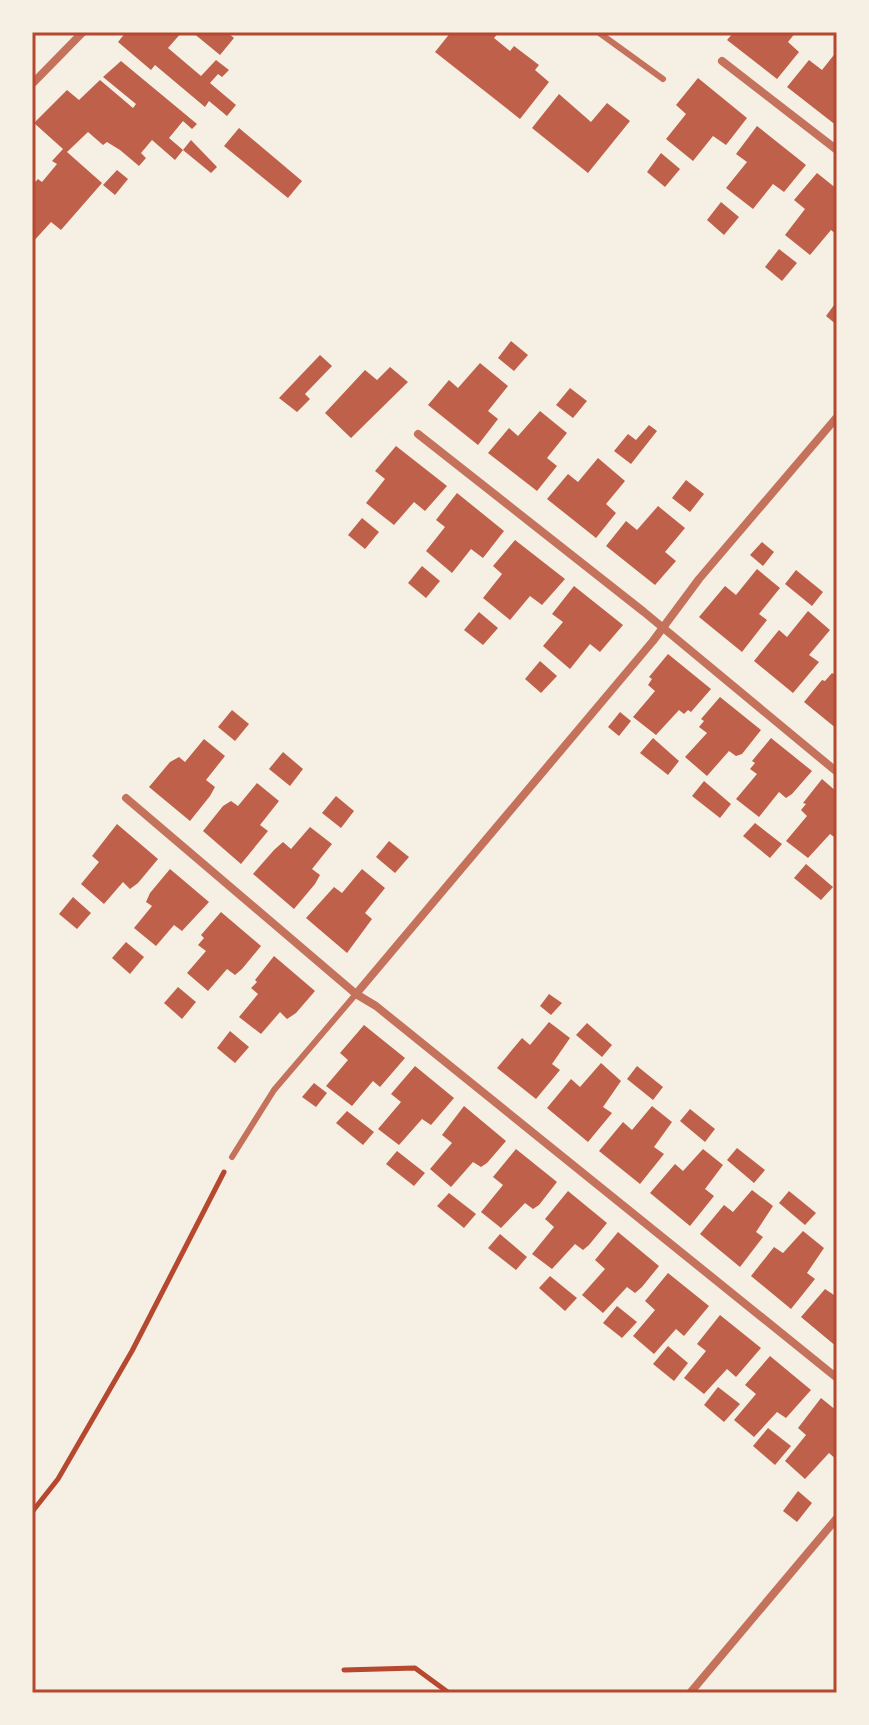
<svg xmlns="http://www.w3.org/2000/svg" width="869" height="1725" viewBox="0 0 869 1725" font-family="'DM Sans',sans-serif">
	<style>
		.building { fill: #bf614a }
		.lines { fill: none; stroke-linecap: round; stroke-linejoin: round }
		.path { stroke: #b5482f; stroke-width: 5 }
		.service { stroke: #c5725c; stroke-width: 6 }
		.minor { stroke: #c5725c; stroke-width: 8 }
		.neatline { fill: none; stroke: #b5482f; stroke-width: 3 }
	</style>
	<rect width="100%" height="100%" fill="#f6efe4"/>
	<!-- building -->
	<g class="building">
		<path d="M126,32h56l-14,16 33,28 15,-16 13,10 -7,7 -4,-3 -8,9 26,22 -9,11 -18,-15 -4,6 -50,-42 -4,5 -33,-28z"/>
		<path d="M192,32h35l7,6 -14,17z"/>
		<path d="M451,32h48l-5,6 16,13 4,-5 25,19 -4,5 14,12 -29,37 -85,-67z"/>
		<path d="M734,32h62l-8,10 11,10 -22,27 -50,-39z"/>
		<path d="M837,51v75l-50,-39 22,-27 13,10z"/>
		<path d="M121,61l76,63 -5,5 -9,-8 -14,17 14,12 8,-10 26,27 -6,6 -28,-23 -8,10 -23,-20 -11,13 5,5 -7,8 -19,-16 -13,-8 -4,3 -15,-13 -21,20 35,31 -41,47 -10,-8 -19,21v-58l6,-6 4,3 15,-18 -5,-3 11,-12 -29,-26 33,-33 12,10 21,-20 33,28 3,-4 -33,-27z"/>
		<path d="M698,78l49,40 -21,27 -13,-9 -20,25 -27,-22 20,-25 -10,-9z"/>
		<path d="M559,94l32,28 16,-19 23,18 -42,52 -56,-45z"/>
		<path d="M757,126l49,39 -22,27 -11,-8 -20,25 -27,-21 21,-26 -11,-8z"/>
		<path d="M239,128l63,53 -14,17 -64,-52z"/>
		<path d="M661,153l19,16 -15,18 -18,-15z"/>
		<path d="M117,170l11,9 -13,16 -12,-10z"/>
		<path d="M817,173l20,16v46l-6,-5 -21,25 -25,-20 20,-26 -11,-9z"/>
		<path d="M721,202l18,15 -15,18 -17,-15z"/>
		<path d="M779,249l18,14 -15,18 -17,-14z"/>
		<path d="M837,301v24l-11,-9z"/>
		<path d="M511,341l17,14 -14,16 -16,-13z"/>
		<path d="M320,355l12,11 -27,28 5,5 -13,13 -18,-14z"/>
		<path d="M480,363l28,23 -20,25 10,8 -20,26 -50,-40 21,-25 9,8z"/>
		<path d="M390,367l18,15 -57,56 -26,-25 40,-43 12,10z"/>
		<path d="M570,388l17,13 -14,17 -17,-13z"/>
		<path d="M540,411l27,22 -20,25 10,8 -20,25 -49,-38 21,-25 9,8z"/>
		<path d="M649,425l8,6 -26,33 -17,-13 14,-17 8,6z"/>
		<path d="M396,446l51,40 -22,25 -11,-9 -20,23 -28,-22 19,-24 -10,-8z"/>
		<path d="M598,458l27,23 -19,23 10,9 -20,25 -49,-39 21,-25 10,8z"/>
		<path d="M686,480l18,14 -14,18 -18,-14z"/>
		<path d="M457,493l47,38 -21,27 -12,-9 -19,24 -26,-22 19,-24 -9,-7z"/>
		<path d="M658,506l27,22 -20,24 11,9 -21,24 -49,-39 20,-25 11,9z"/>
		<path d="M362,518l17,14 -14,17 -17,-14z"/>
		<path d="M515,540l50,39 -23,26 -12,-9 -20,24 -27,-22 19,-24 -9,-8z"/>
		<path d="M762,542l12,10 -11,14 -13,-11z"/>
		<path d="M422,566l18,15 -14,17 -18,-15z"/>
		<path d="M757,569l23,19 -21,26 8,6 -25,32 -43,-35 26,-31 11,9z"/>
		<path d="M796,570l27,22 -11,14 -27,-22z"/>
		<path d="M574,586l49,39 -23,27 -10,-8 -20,25 -27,-23 20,-24 -11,-8z"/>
		<path d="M808,611l22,19 -21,25 10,7 -26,31 -39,-32 25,-31 8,7z"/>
		<path d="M479,612l19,16 -15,17 -19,-15z"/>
		<path d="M668,654l43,35 -20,23 -3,-2 -4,4 -5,-4 -23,25 -23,-18 22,-26 -7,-6 4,-6 -3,-2z"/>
		<path d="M540,661l17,15 -16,17 -16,-14z"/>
		<path d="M832,673l5,3v53l-33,-27 18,-22 3,1z"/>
		<path d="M720,697l41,33 -19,24 -6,2 -7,-5 -22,25 -22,-19 22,-24 -8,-6 5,-6 -3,-2z"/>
		<path d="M232,710l17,14 -14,17 -17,-14z"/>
		<path d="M620,712l11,9 -12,15 -11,-9z"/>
		<path d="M653,738l26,23 -11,14 -28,-22z"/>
		<path d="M771,738l41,33 -20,23 -6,4 -7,-6 -20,25 -23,-18 21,-25 -7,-5 5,-6 -3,-2z"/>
		<path d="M204,739l21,17 -19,24 9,7 -5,9 -20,25 -41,-34 21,-25 9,-5 6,5z"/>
		<path d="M283,752l20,17 -13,17 -21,-17z"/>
		<path d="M822,779l15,13v47l-7,-5 -22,24 -22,-17 21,-25 -6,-6 5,-6 -3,-1z"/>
		<path d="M704,781l27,23 -11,14 -28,-22z"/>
		<path d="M257,783l22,18 -19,24 8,6 -27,33 -38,-33 20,-25 8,-5 7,5z"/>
		<path d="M336,796l18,15 -13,17 -19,-15z"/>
		<path d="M755,823l27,21 -12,14 -27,-22z"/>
		<path d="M117,824l41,35 -20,24 -8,6 -7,-7 -19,22 -23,-20 18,-22 -7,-6z"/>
		<path d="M310,827l22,17 -20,25 8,6 -5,9 -21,25 -41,-35 21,-24 9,-8 8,7z"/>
		<path d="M389,841l20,16 -14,16 -19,-16z"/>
		<path d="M806,864l27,23 -12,13 -27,-22z"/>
		<path d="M170,869l39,33 -27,29 -8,-6 -18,21 -22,-18 18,-22 -6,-4 4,-9z"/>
		<path d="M362,869l23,19 -20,25 7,6 -25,34 -41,-35 28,-31 8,6z"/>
		<path d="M73,897l18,16 -14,16 -18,-15z"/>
		<path d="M221,912l40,34 -19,23 -7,6 -8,-6 -19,22 -21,-18 19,-22 -8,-6 6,-7 -3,-3z"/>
		<path d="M126,942l18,15 -14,17 -18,-16z"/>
		<path d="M274,956l41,35 -19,22 -9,6 -7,-7 -19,22 -22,-17 19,-23 -7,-6 6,-6 -2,-2z"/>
		<path d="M178,987l18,15 -14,17 -18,-16z"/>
		<path d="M549,994l13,9 -11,12 -11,-9z"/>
		<path d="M549,1022l21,16 -18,26 8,6 -24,29 -39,-31 25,-30 8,7z"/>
		<path d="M587,1023l25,22 -10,12 -26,-22z"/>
		<path d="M364,1025l41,33 -25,29 -7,-6 -21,25 -26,-20 22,-26 -8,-7z"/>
		<path d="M230,1031l19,16 -14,16 -18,-15z"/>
		<path d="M601,1063l20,18 -18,26 9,6 -24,29 -41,-34 24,-29 9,8z"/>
		<path d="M415,1066l39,32 -23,27 -9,-6 -23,26 -21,-16 23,-27 -10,-8z"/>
		<path d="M637,1066l26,21 -10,13 -26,-21z"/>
		<path d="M314,1083l13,10 -11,14 -14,-10z"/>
		<path d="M464,1106l42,35 -19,22 -6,4 -8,-5 -22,25 -21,-18 22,-26 -10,-8z"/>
		<path d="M652,1106l20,16 -18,25 10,7 -24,30 -41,-33 24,-29 9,8z"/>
		<path d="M690,1109l25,20 -10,13 -25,-21z"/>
		<path d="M347,1111l27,21 -11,13 -27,-22z"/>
		<path d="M737,1148l28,22 -11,13 -27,-23z"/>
		<path d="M516,1149l41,33 -18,23 -6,4 -8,-6 -24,25 -20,-16 22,-27 -10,-8z"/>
		<path d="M703,1149l20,16 -18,24 9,7 -24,30 -40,-33 25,-29 8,7z"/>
		<path d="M397,1151l28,22 -11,13 -28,-22z"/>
		<path d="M752,1190l21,16 -17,26 7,5 -23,30 -40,-33 24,-29 9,7z"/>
		<path d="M568,1191l39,32 -18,22 -6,5 -8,-6 -23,25 -20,-15 22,-27 -9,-8z"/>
		<path d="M789,1191l27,22 -11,12 -26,-22z"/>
		<path d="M449,1193l27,21 -12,14 -27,-22z"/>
		<path d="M803,1231l21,17 -17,25 8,6 -24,30 -40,-33 23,-29 9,6z"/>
		<path d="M618,1232l41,34 -17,21 -7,6 -8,-6 -24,26 -21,-18 23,-26 -10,-9z"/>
		<path d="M500,1234l27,23 -11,13 -28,-22z"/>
		<path d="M668,1273l41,33 -25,30 -8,-7 -22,25 -21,-18 22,-26 -10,-9z"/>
		<path d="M550,1276l27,22 -12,13 -26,-23z"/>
		<path d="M825,1289l9,6 3,-4v56l-36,-30z"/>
		<path d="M617,1306l20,16 -15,16 -19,-15z"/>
		<path d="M720,1315l41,33 -25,29 -9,-8 -23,25 -20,-16 22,-27 -9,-7z"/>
		<path d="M668,1346l20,17 -14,18 -21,-17z"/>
		<path d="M770,1356l41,34 -25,28 -9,-6 -23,25 -20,-17 22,-26 -11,-9z"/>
		<path d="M718,1387l22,17 -16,18 -20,-17z"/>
		<path d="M821,1398l16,13v49l-8,-7 -24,26 -20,-18 21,-26 -8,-7z"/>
		<path d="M768,1428l23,18 -16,19 -22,-19z"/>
		<path d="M798,1491l14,12 -15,19 -14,-11z"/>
	</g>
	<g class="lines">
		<!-- path -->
		<g class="path">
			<path d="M32,1512l26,-33 74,-128 92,-179"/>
			<path d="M344,1670l71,-2 34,25"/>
		</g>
		<!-- service -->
		<g class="service">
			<path d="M598,32l65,47"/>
			<path d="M232,1157l42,-67 82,-96"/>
		</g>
		<!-- minor -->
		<g class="minor">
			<path d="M722,61l115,89"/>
			<path d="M32,84l51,-52"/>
			<path d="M418,434l226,178 193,160"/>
			<path d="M126,798l230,196 20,12 461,372"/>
			<path d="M356,994l297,-353 46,-62 138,-162"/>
			<path d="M690,1693l147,-175"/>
		</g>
	</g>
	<!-- border -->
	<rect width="869" height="1725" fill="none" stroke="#f6efe4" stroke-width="68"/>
	<rect x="34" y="34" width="801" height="1657" class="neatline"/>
</svg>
